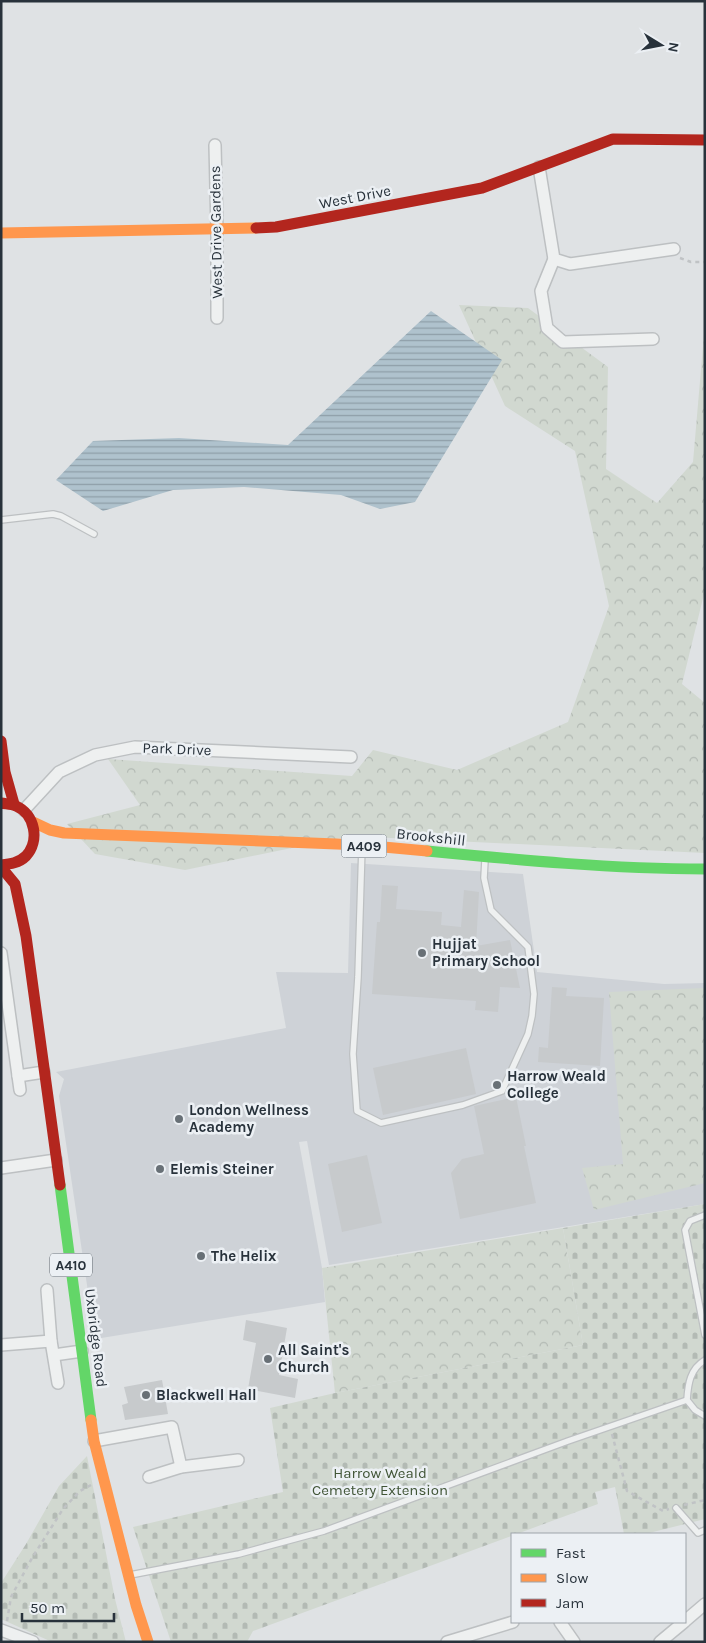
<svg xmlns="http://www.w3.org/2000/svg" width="706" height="1643" viewBox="0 0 706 1643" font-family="Karla,sans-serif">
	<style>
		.built { fill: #ced2d7 }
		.forest { fill: url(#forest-crowns) }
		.cemetery { fill: url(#cemetery-stones) }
		.water { fill: url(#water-rules) }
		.building { fill: #c7cacc }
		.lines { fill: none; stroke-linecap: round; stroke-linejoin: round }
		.lane-casing { stroke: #bdc0c2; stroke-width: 8 }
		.street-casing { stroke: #bdc0c2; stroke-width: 14 }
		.path { stroke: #c0c3c5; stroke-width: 2.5; stroke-dasharray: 4 4; stroke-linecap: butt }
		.lane { stroke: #eef0f0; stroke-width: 5.5 }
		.street { stroke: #eef0f0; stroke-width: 11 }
		.fast { stroke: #63d668; stroke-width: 11 }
		.slow { stroke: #ff974d; stroke-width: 11 }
		.jam { stroke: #b3261e; stroke-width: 11 }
		.poi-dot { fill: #687076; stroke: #ecf0f4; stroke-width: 2 }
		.labels { text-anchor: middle; stroke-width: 5; stroke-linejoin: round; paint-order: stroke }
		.shield { fill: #ecf0f4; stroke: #636b72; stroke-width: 1 }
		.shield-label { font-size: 14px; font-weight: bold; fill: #28323b }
		.street-label { font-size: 15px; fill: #28323b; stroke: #ecf0f4 }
		.poi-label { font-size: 15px; font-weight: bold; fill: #28323b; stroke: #ecf0f4; text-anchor: start }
		.park-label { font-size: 15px; fill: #415537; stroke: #ecf0f4 }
	</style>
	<defs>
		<pattern id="forest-crowns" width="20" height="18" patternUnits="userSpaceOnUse" patternTransform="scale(1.25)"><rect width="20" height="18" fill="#d1d8d0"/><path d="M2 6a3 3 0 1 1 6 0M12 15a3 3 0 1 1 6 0" fill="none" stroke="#b3bab4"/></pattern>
		<pattern id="cemetery-stones" width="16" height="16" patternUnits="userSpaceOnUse" patternTransform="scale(1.25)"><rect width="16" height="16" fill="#d1d8d0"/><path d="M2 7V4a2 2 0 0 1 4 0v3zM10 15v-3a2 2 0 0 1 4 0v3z" fill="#b3bab4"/></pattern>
		<pattern id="water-rules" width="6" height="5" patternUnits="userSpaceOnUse" patternTransform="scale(1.25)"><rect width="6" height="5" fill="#afc2cd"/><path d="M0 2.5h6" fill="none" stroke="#8e9ea8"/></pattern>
	</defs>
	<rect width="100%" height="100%" fill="#dfe2e4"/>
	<!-- built -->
	<path class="built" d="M351,863l172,11 14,98 127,12 41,-1v221l-376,61 -22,-124 -8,1 23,126 3,34 -230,37 -36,-243 5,-17 -8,-7 230,-44 -10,-56 72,1z"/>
	<!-- forest -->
	<g class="forest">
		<path d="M459,305l69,3 80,59 -2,102 51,34 36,-41 12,-139v267l-23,94 23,19v150l-355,-17 -165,34 -90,-16 -28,-30 73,-19 -32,-46 244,17 21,-26 84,20 111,-48 41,-116 -34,-155 -70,-45z"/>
		<path d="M705,988v195l-111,27 -12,-42 41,-4 -14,-172z"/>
		<path d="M563,1228l20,117 -248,48 -13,-125z"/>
	</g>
	<!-- cemetery -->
	<g class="cemetery">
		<path d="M705,1204v315l-60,15h-21l-9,-47 -20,5 3,12 -345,127 -6,11h-76l-38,-115 150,-35 -13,-84 65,-15 248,-48 -20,-117z"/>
		<path d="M87,1456l28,143 11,43h-74l-51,-23v-36l25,-39 33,-58z"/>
	</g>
	<!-- water -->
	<path class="water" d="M431,311l71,49 -87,142 -35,7 -39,-14 -97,-8 -71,3 -70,21 -47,-31 37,-39 86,-3 109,7z"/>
	<!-- building -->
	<g class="building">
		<path d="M382,885l16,1 -2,23 46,3 -1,13 20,2 3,-37 15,2 -3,54 34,-6 10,48 -20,-1 -2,25 -23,-2 1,-9 -104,-7 5,-72h3z"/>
		<path d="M552,987l15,1 -1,8 38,2 -4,68 -62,-4 1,-15 9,1z"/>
		<path d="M466,1048l10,46 -93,21 -10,-47z"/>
		<path d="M516,1097l10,49h-2l12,57 -76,16 -9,-46 11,-14 22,-5 -10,-48z"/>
		<path d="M367,1155l15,68 -40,9 -14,-68z"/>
		<path d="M246,1320l41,8 -8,47 19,4 -3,19 -47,-9 8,-46 -13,-3z"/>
		<path d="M162,1380l6,34 -43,6 -3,-15 6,-2 -4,-16z"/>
	</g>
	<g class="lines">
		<!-- lane casing -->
		<g class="lane-casing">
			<g id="lane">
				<path d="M1,520l52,-6 8,2 33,18"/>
				<path d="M362,846l-4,131 -5,77 4,57 24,12 82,-18 39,-14 26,-57 4,-18 2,-22 -6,-47 -37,-37 -7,-32 1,-18"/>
				<path d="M705,1215l-15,6 -5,9 20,105"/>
				<path d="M705,1360c-15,9 -17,24 -18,40l8,10 10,6"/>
				<path d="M676,1508l22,25 7,-3"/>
				<path d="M130,1575l109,-21 85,-23 244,-90 119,-41"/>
			</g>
		</g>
		<!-- street casing -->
		<g class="street-casing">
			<g id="street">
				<path d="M215,145l2,85v88"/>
				<path d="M539,167l15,92 16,5 104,-15"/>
				<path d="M554,259l-13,32 6,37 16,14 90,-3"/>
				<path d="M24,810l35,-38 36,-17 40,-8 216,10"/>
				<path d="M1,953l19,137"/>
				<path d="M18,1076l26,-4"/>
				<path d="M1,1168l55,-8"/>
				<path d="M47,1290l4,51 7,42"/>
				<path d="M1,1345l50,-4"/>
				<path d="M54,1355l28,-4"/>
				<path d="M94,1441l78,-14 9,40"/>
				<path d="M149,1477l32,-10 57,-7"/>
				<path d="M685,1621l20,-17"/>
				<path d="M560,1622l14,20"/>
				<path d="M1,1630l32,12"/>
				<path d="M447,1642l66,-20"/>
				<path d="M660,1642l24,-20"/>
			</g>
		</g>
		<!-- path -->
		<g class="path">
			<path d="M680,258l11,4h14"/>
			<path d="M612,1434l15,57 36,20 6,-2"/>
			<path d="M684,1505l21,-5"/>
			<path d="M7,1621l4,-24 21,-39 31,-49 17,-18 11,-6"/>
		</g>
		<!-- lane -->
		<use href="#lane" class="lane"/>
		<!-- street -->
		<use href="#street" class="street"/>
		<!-- fast -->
		<g class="fast">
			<path d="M427,851c92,9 185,18 278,18"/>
			<path d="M60,1185l31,235"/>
		</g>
		<!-- slow -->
		<g class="slow">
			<path d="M1,233l255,-5"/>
			<path d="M33,822l17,8 14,3 298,12 65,6"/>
			<path d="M91,1420l3,21 42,164 12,37"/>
		</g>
		<!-- jam -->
		<g class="jam">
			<path d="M256,228l20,-1 206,-39 131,-49 92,1"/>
			<path d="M1,741l4,31 9,32"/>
			<path d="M1,803c5,1 11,1 15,3 19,8 24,35 10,50 -7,7 -16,8 -25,9"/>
			<path d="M1,867l14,17 11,52 34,249"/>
		</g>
	</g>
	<!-- markers -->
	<g class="poi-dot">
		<circle cx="422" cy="953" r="5"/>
		<circle cx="497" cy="1085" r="5"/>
		<circle cx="179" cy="1119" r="5"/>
		<circle cx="160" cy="1169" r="5"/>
		<circle cx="201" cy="1256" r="5"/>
		<circle cx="268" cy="1359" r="5"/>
		<circle cx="146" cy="1395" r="5"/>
	</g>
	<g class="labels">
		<!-- shield labels -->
		<g class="shield">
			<rect x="341.5" y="834.5" width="45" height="23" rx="4"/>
			<rect x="50" y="1253.5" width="42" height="23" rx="4"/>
		</g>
		<g class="shield-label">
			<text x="364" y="851">A409</text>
			<text x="71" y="1270">A410</text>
		</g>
		<!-- street labels -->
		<g class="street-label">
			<text transform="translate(355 197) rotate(-11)" y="5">West Drive</text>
			<text transform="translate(216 232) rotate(-91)" y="5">West Drive Gardens</text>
			<text transform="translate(177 749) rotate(2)" y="5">Park Drive</text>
			<text transform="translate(431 837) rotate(6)" y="5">Brookshill</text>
			<text transform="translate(96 1338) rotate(83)" y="5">Uxbridge Road</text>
		</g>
		<!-- poi labels -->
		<g class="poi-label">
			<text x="432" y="949">Hujjat<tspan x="432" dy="17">Primary School</tspan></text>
			<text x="507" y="1081">Harrow Weald<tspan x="507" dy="17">College</tspan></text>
			<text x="189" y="1115">London Wellness<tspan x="189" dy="17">Academy</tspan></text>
			<text x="170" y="1174">Elemis Steiner</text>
			<text x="211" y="1261">The Helix</text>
			<text x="278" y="1355">All Saint's<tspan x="278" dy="17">Church</tspan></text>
			<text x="156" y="1400">Blackwell Hall</text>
		</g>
		<!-- park labels -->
		<g class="park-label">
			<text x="380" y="1478">Harrow Weald<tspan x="380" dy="17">Cemetery Extension</tspan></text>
		</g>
	</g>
	<!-- border -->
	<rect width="706" height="1643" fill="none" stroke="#28323b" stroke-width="5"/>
	<!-- legend -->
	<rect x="511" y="1533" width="175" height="90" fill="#ecf0f4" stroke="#9ea4aa"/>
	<rect x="521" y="1549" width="25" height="8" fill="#63d668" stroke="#9ea4aa"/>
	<text x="556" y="1558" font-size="15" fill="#28323b">Fast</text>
	<rect x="521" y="1574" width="25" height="8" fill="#ff974d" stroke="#9ea4aa"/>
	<text x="556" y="1583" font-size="15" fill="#28323b">Slow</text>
	<rect x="521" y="1599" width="25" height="8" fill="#b3261e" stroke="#9ea4aa"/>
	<text x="556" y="1608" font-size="15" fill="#28323b">Jam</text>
	<!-- north arrow -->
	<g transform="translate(661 45) rotate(100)" stroke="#ecf0f4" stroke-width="4" paint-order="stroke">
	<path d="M0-4L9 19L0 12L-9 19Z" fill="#28323b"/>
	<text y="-8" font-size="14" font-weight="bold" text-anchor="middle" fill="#28323b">N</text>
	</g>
	<!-- scale -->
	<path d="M22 1613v8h92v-8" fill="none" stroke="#28323b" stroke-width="2.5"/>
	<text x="30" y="1613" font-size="15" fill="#28323b" stroke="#ecf0f4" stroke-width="4" paint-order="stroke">50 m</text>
</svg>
